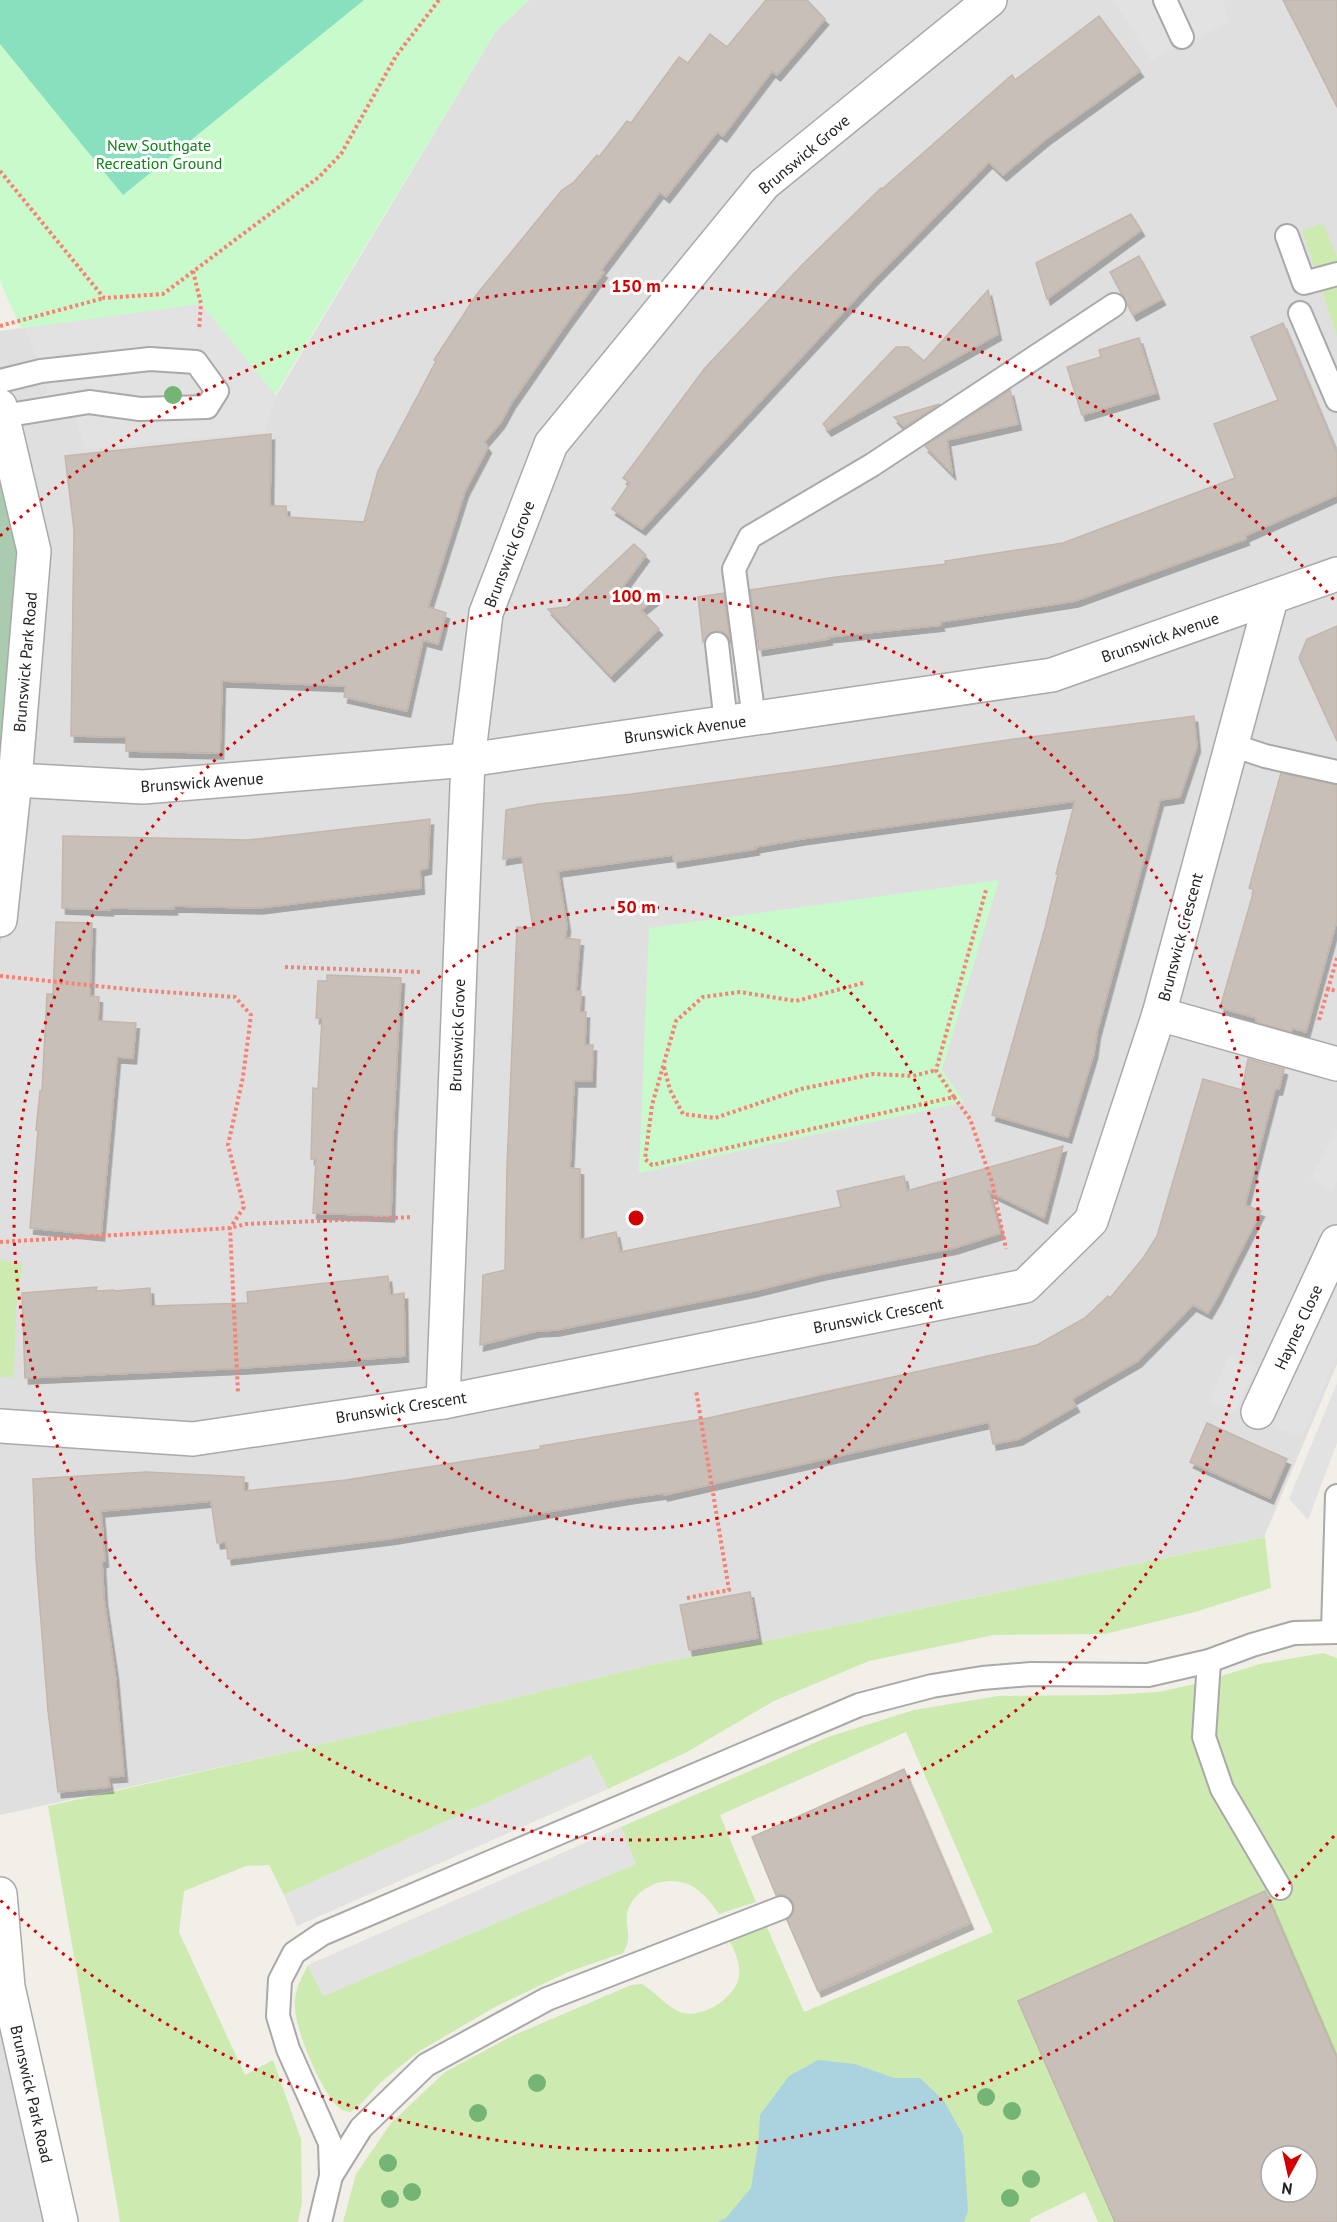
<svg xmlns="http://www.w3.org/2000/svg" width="1337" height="2222" viewBox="0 0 1337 2222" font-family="'PT Sans',sans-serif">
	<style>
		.residential { fill: #e0dfdf }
		.grass { fill: #cdebb0; fill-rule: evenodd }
		.cemetery { fill: #aacbaf }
		.park { fill: #c8facc }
		.pitch { fill: #88e0be }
		.parking { fill: #e2e2e2 }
		.water { fill: #aad3df }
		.building { fill: #c7bfb8; stroke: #c4b6ab; stroke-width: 1.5; fill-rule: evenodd; filter: url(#shadow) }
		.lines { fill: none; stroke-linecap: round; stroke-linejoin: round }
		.service-casing { stroke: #a9a9a9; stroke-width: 26 }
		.minor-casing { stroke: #a9a9a9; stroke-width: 36 }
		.tertiary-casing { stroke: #a9a9a9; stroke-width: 36 }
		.path { stroke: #fa8072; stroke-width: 4; stroke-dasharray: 3 3; stroke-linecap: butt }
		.service { stroke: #fff; stroke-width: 22 }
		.minor { stroke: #fff; stroke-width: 33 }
		.tertiary { stroke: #fff; stroke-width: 33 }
		.tree { fill: #74b475 }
		.ring { fill: none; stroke: #d40000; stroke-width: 3; stroke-dasharray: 3 6 }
		.labels { text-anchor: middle; stroke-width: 6; stroke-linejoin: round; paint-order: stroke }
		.park-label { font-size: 16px; fill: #0c8416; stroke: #fff }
		.street-label { font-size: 16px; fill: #222; stroke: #fff }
		.centre { fill: #d40000; stroke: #fff; stroke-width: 3 }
		.ring-label { font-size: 18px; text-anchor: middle; font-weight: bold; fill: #d40000; stroke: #fff; stroke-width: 6; stroke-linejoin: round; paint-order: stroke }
	</style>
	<defs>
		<filter id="shadow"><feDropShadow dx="3.5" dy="6" stdDeviation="0" flood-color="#0004"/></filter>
	</defs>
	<rect width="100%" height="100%" fill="#f2efe9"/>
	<!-- residential -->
	<g class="residential">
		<path d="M529,0h808v1364l-73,173 -609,127 -357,86 -298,65v-1484l201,-27 75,92 220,-365z"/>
		<path d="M0,2025l61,197h-61z"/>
	</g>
	<!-- grass -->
	<g class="grass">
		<path d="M1323,223l14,34v80l-35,-106z"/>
		<path d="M0,1260l23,4 -7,42 -2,71h-14z"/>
		<path d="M1265,1537l6,51 -76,24 -90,22 -111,1 -125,26 -95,40 -87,51 -79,37 -18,-33 -306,139 -15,-30 -23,1 -62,25 -5,41 66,143 28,-15 28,79 1,64 -4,19h-178l-72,-416 250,-56 357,-86z"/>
		<path d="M1323,1653l14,5v564h-239l-13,-30 -55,27 1,3h-688l13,-48 35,-51 54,-51 67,-36 119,-51 11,-1c13,8 24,22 38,28 21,8 56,-14 59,-36 2,-12 -5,-26 -10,-36l37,-15 38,87 189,-80 -87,-200 -186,83 36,87 -37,12c-8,-12 -20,-27 -34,-31 -21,-7 -47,4 -56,24 -5,10 0,22 -1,32 0,5 -3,10 -5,14l-55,19 -73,35 -77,45 -38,31 -21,23 -9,6c-3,-1 -6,-1 -9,-3 -18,-12 -45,-78 -46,-100 -2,-17 6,-30 13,-44l15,31 312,-132 -14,-37 207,-90 86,-27 84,-14 108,-1 52,-3 37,-8 65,-20zM1271,2156h36v36h-36z"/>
	</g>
	<!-- cemetery -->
	<path class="cemetery" d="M0,437l34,114 -16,230 -18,163z"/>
	<!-- park -->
	<g class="park">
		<path d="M0,0h529l-33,31 -221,364 -74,-91 -180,25 -21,-48z"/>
		<path d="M999,880l-57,190 22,32 -325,71 10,-245z"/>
	</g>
	<!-- pitch -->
	<path class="pitch" d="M0,0h364l-241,195 -123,-151z"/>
	<!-- parking -->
	<g class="parking">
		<path d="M1114,0h109l7,22 -79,38z"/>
		<path d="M201,304l75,92 -12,36 -179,17 -12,-39 -22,5 -8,-19 5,-4 -3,-9 -8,2 -5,-23 6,-1 -13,-33z"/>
		<path d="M1337,1129v52l-5,9 -22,-11z"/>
		<path d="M1337,1259v98l-35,79 -29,-9z"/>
		<path d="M1230,1354l26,12 -21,46 -26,-11z"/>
		<path d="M1337,1383v60l-29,77 -19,-21z"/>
		<path d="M591,1755l17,34 -311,137 -13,-31z"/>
		<path d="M621,1827l15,37 -313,132 -15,-31z"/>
	</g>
	<!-- water -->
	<path class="water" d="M818,2060l37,4 39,14h26l24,23 19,34 5,76 -4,11h-247l9,-4 25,-30 7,-43 2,-30 29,-39z"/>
	<!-- building -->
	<g class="building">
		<path d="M766,0h41l18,19 -48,56 -5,-4 -49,65 -6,-4 -51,65 -6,-5 -59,78 3,2 -38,52 -54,78 -11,20 -17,20 4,5 -23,44 -37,116 18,6 -8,31 -15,-4 -16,71 -63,-14 2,-11 -124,-5 -2,72 -94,-2v-14l-55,-1 3,-206 -9,-74 206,-22 -1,72h16l1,11 77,5 14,-51 58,-110 -2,-1 43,-66 85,-104 12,-8 23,-27 2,2 28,-36 4,2 48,-66 9,6 22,-29 17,13z"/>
		<path d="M1283,0h54v107l-36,-72z"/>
		<path d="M1099,16l41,55 -94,68 -43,36 -14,-13 -117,119 -230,248 -30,-20 18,-26 -7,-5 82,-110 98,-104 78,-76 1,1 130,-114 3,5z"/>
		<path d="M1131,214l10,16 -94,69 -11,-36z"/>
		<path d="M1139,256l23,43 -29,16 -23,-43z"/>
		<path d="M988,290l10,44 -170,96 -5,-6 73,-77h12l16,14z"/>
		<path d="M1283,323l54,130v42l-92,41 1,3 -171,62 -135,21 1,3 -113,12 1,2 -70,11 -9,-60 86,-13 110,-13 -1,-3 118,-18 172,-65 -21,-54 64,-24 -27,-63z"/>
		<path d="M1139,338l17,55 -74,22 -15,-48 34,-10 -2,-7z"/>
		<path d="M1010,390l8,34 -71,16 5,33 -27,-27z"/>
		<path d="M940,404l-36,23 -10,-10z"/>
		<path d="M634,544l12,11 -35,48 44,-4 -14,11 18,19 -48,47 -63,-67 19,-2z"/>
		<path d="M724,593l6,46 -7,-7 -7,-1 -7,3 -6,8 -5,-45z"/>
		<path d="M1337,626v115l-38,-83 8,-19z"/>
		<path d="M1194,716l3,30 -17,51 -20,3 -63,232 -3,21 -26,84 -76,-22 53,-187 13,-54h-2l19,-73 -274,38 -46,8 1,2 -82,13 -1,-7 -115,16 9,55 -2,12 15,2 -4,51h5l-1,21h6l-1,33h8l-1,36h-18l-4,87 10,1v71l36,-8 4,20 221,-45 -4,-16 67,-15 3,15 156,-45 -19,72 -56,-27 13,42 -47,15 -132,26 -69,17 -197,39 -19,1 -57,14 3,-70 22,-5 2,-103 10,-240 16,1 -11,-72 -19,3 3,-49 33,-6 93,-10 189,-26 186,-28z"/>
		<path d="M1281,773l56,12v135l-31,112 -14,-4 -1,4 -35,-10 1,-4 -37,-10 34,-118 -5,-2z"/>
		<path d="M430,819l-2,49 -8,2 1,18 -162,20 -85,-2v3l-64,-1v2l-48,-2 1,-72 185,4z"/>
		<path d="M56,922l36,1 -2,73 9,1 -1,24 38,2 -3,35 -16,-1 -16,178 -71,-7 8,-98h-2l4,-39h2l5,-97h6z"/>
		<path d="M327,975l74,3 -8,158 -2,80 -78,-3 3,-54h-5l2,-71 5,1 4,-71h-6l2,-37h9z"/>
		<path d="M1248,1059l36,10 -5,20h-4l-30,116 16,6 -44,87 -9,15 -15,-8 -55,56 -66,38 4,7 -57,33 -26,5 -4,-22 -325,73v-2l-36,5 -233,40 -167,21 -2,-17 -9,1 -6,-42 -110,10 4,50 -3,1 2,37 11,74 9,103 -16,1 2,10 -52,5 -10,-81 -12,-152 -3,-80 113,-7 98,5v14l102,-11 195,-31 -1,-3 168,-28 329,-73 48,-27 23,-22 2,2 34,-41 13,-21 46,-157 39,11z"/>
		<path d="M388,1276l2,19 14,-2 1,63 -161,12 -219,10 -3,-85 75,-6 -1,4 18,-1v1l36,-3 1,18 97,-3 -1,-11z"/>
		<path d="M1207,1423l80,36 -17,39 -80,-36z"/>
		<path d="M750,1592l8,46 -69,12 -9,-45z"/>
		<path d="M904,1769l66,154 -152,68 -31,-71 7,-9 -1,-8 -9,-8h-8l-24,-58z"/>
		<path d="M1265,1891l72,168v163h-222l-97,-221zM1271,2156h36v36h-36z"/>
	</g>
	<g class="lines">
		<!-- service casing -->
		<g class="service-casing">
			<g id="service">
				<path d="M1165,0l17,37"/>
				<path d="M1287,236l17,47 33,-9"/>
				<path d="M1300,313l37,87"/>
				<path d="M0,381l41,-10 109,-12 46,3 21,29 -10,16 -67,2 -51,-7 -86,14"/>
				<path d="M717,644l9,79"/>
				<path d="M754,719l-20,-150 16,-32 122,-72 242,-160"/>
				<path d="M1232,745l33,11 72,16"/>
				<path d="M1333,1631l4,-135"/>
				<path d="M1209,1661l-5,76 18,52 58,99"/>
				<path d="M331,2176l-1,-33 -42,-94 -10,-33 2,-36 14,-27 28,-19 537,-229 73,-19 50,-8 49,-4 117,1 61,-14 43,-16 42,-12 43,-1"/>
				<path d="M320,2222l11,-46 30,-48 65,-63 121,-66 234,-91"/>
			</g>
		</g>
		<!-- minor casing -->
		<g class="minor-casing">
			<g id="minor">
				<path d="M1159,1014l178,50"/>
				<path d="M443,1402l25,-642 18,-147 65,-169 213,-260 226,-184"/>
				<path d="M1258,1412l79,-170"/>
				<path d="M0,1426l193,13 250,-37 582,-116 66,-65 68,-207 112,-415"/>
			</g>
		</g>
		<!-- tertiary casing -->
		<g class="tertiary-casing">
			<g id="tertiary">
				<path d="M0,406l34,145 -19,229 -15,140"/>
				<path d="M15,780l128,7 325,-27 584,-85 285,-101"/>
				<path d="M0,1894l8,93 53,235"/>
			</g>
		</g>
		<!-- path -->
		<g class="path">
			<path d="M0,171l104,127 59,-4 156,-117 22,-23 55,-98 43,-56"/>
			<path d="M193,271l8,33 -2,26"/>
			<path d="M0,326l104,-28"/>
			<path d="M1337,958l-9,31 9,2"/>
			<path d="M285,967l137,5"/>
			<path d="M0,976l136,14 99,7 16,18 -8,62 -15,68 16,62 -14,21 8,165"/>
			<path d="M863,983l-67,18 -56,-9 -37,5 -27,24 -24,84 -7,54 7,6 302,-68 16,22 22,63 14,67"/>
			<path d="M1319,1020l9,-31"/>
			<path d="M664,1067l6,23 13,24 32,4 86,-29 72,-15 40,2 23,-6"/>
			<path d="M954,1097l-18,-27 50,-180"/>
			<path d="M0,1242l230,-14 16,-4 167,-7"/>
			<path d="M687,1598l42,-8 -33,-200"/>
		</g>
		<!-- service -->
		<use href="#service" class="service"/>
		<!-- minor -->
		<use href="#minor" class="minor"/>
		<!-- tertiary -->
		<use href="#tertiary" class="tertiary"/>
	</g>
	<!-- trees -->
	<g class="tree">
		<circle cx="173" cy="395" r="9"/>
		<circle cx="537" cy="2083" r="9"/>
		<circle cx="986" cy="2097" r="9"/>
		<circle cx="1012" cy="2111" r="9"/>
		<circle cx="478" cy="2113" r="9"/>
		<circle cx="388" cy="2163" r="9"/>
		<circle cx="1031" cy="2179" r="9"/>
		<circle cx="412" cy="2192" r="9"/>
		<circle cx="1010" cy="2198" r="9"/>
		<circle cx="390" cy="2199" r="9"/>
	</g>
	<!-- distance rings -->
	<g class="ring">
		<circle cx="636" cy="1218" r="311"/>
		<circle cx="636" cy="1218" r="622"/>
		<path d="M1334 1836A932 932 0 0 1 0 1900M0 536A932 932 0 0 1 1334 600"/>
	</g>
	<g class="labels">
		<!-- park labels -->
		<g class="park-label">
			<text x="159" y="151">New Southgate<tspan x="159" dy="18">Recreation Ground</tspan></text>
		</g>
		<!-- street labels -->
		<g class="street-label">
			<text transform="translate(804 154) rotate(-40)" y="6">Brunswick Grove</text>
			<text transform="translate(509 554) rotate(-69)" y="6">Brunswick Grove</text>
			<text transform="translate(1160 637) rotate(-19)" y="6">Brunswick Avenue</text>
			<text transform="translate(25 662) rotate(-85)" y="6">Brunswick Park Road</text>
			<text transform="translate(685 729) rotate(-8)" y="6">Brunswick Avenue</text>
			<text transform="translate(202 782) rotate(-4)" y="6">Brunswick Avenue</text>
			<text transform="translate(1180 937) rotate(-75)" y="6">Brunswick Crescent</text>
			<text transform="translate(457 1035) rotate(-88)" y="6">Brunswick Grove</text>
			<text transform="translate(878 1315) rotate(-11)" y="6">Brunswick Crescent</text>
			<text transform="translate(1298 1327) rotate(-65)" y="6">Haynes Close</text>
			<text transform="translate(401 1407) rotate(-9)" y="6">Brunswick Crescent</text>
			<text transform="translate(32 2094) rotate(77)" y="6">Brunswick Park Road</text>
		</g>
	</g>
	<circle cx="636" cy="1218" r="9" class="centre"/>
	<g class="ring-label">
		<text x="636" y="292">150 m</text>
		<text x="636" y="602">100 m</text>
		<text x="636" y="913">50 m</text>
	</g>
	<!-- north arrow -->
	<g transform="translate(1289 2174) rotate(188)"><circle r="28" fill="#ffffff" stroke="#a7a7a7" stroke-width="1.5"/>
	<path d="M0-4.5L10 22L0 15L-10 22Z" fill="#d40000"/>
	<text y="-9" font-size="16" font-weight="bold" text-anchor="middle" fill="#222222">N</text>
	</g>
</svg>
